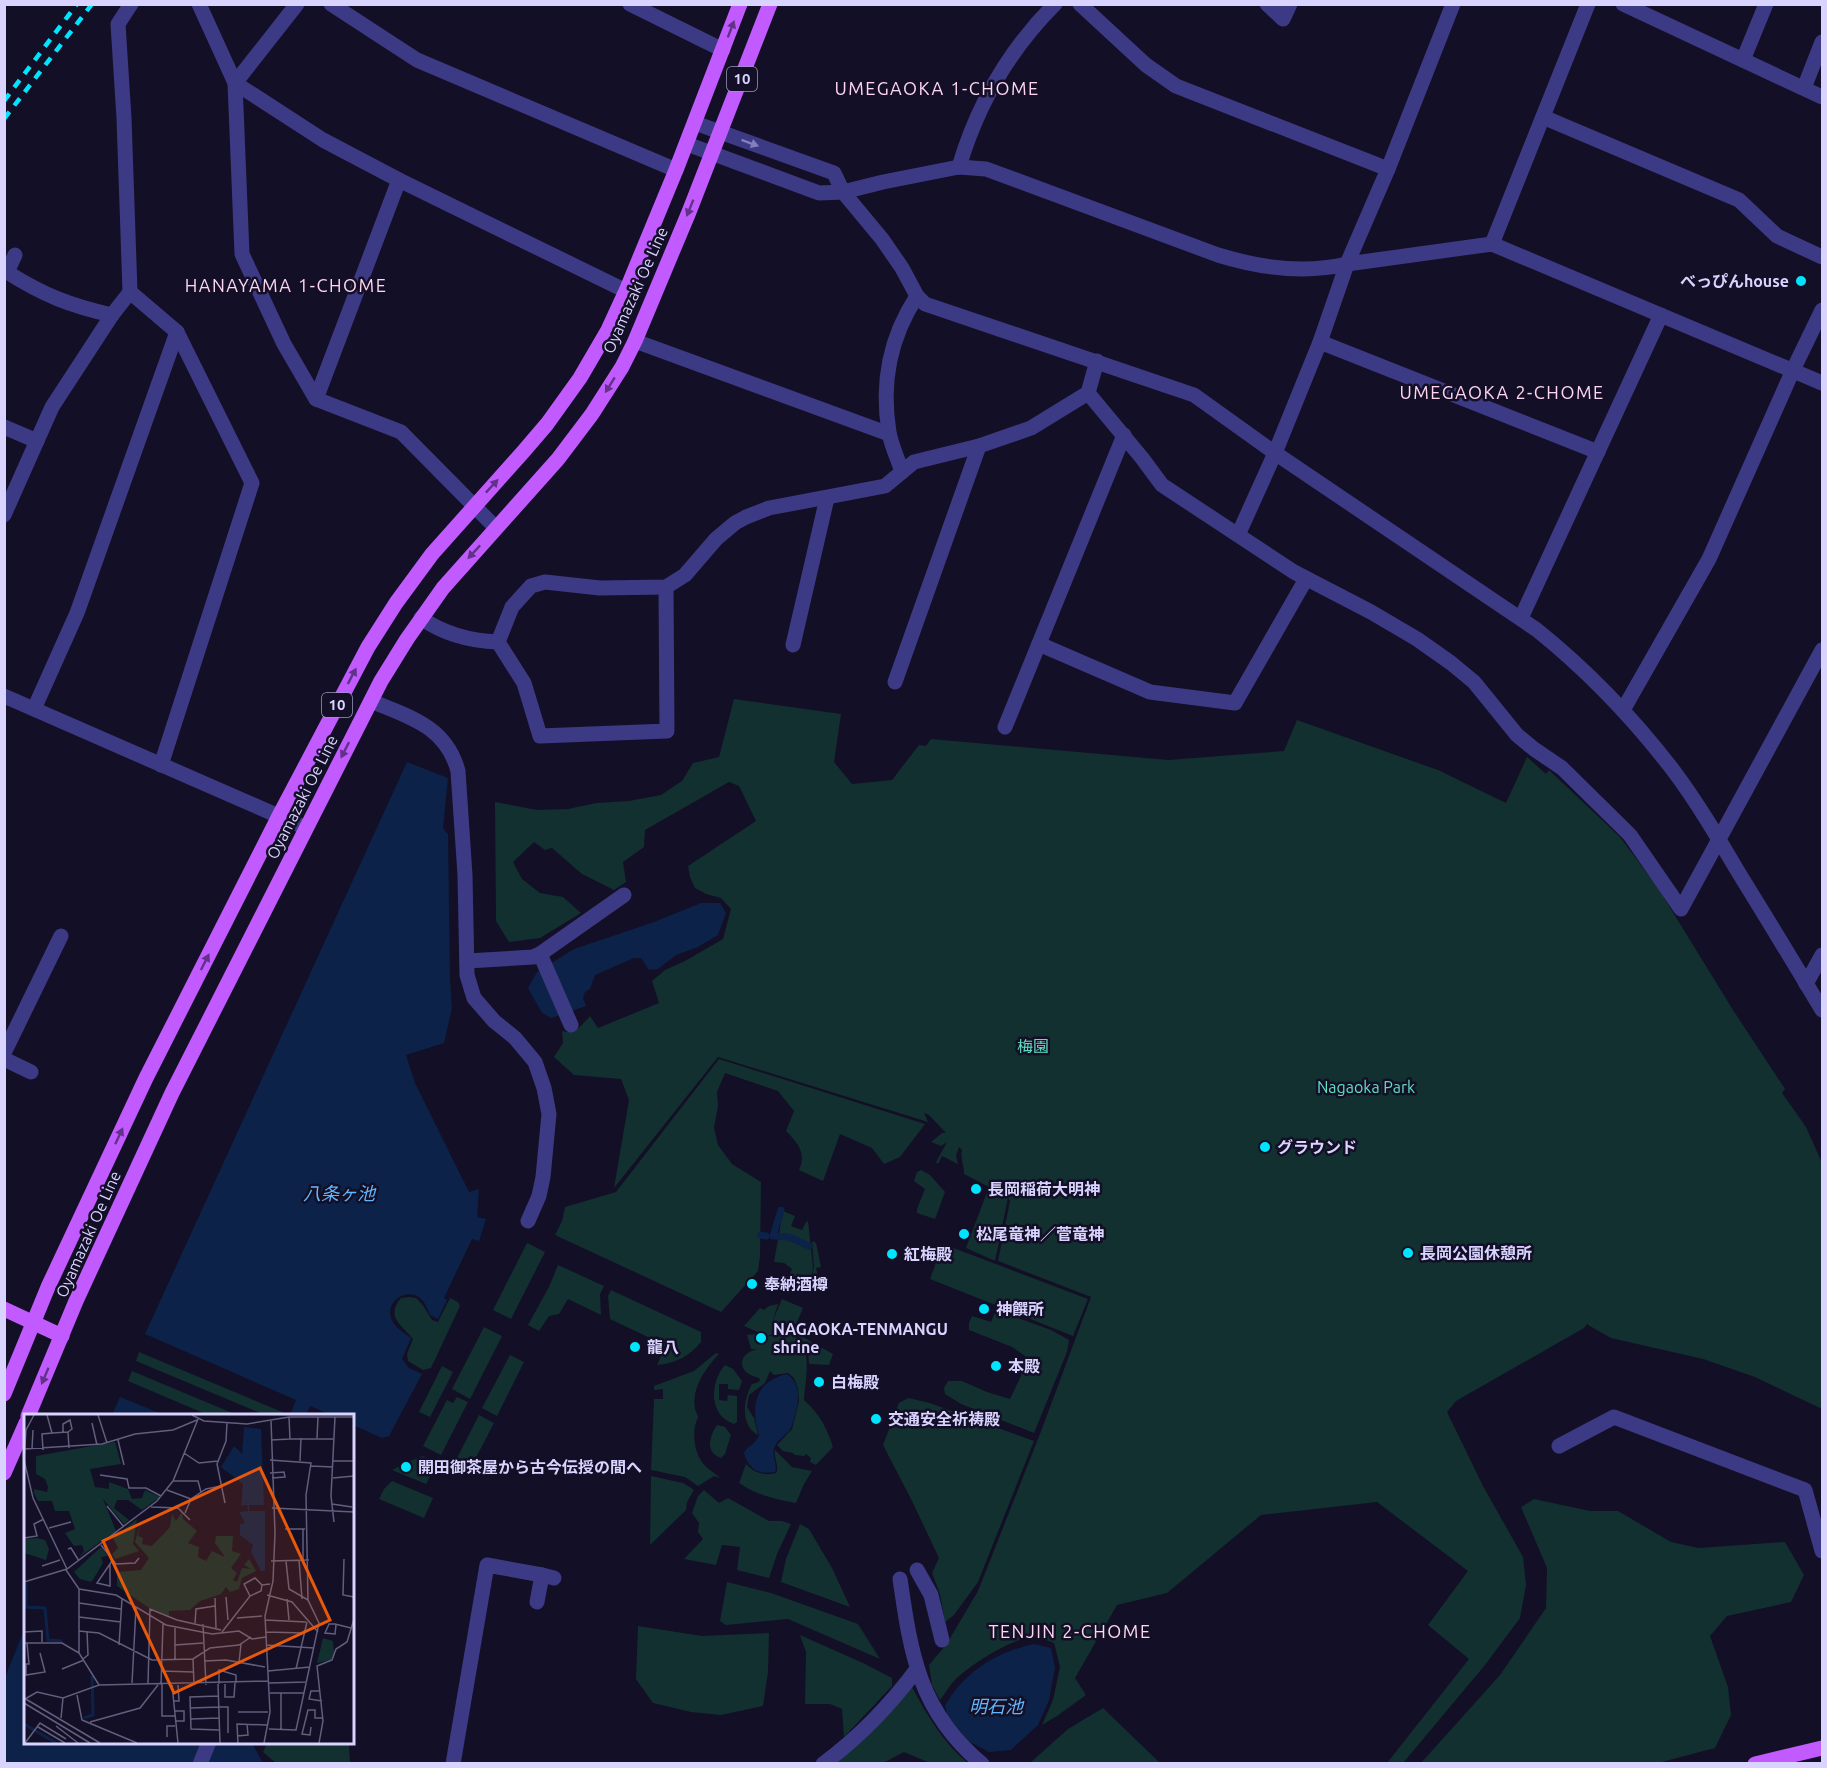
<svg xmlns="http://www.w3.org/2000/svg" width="1827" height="1768" viewBox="0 0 1827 1768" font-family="Ubuntu,'Noto Sans JP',sans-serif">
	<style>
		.green { fill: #12302f }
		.water { fill: #0c2248 }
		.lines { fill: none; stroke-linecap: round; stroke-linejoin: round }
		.stream { stroke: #0c2248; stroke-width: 7 }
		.minor { stroke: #3d3a85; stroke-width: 15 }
		.major { stroke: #c25bff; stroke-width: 15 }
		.rail { stroke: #00e5ff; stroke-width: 4.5; stroke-dasharray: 9 8; stroke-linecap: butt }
		.oneway { fill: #623188 }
		.oneway2 { fill: #837fbc }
		.poi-dot { fill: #00e5ff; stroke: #130f26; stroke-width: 2 }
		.labels { text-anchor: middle; stroke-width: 5; stroke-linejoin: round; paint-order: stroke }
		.shield { fill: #130f26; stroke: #9e99be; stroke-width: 1.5 }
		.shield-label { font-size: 15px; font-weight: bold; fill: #d9d4ff }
		.poi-label { font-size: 16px; font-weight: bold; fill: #d9d4ff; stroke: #130f26; text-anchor: start }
		.street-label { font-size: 16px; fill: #d9d4ff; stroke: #130f26 }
		.park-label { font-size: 16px; fill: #5fe0c0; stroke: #130f26 }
		.neighbourhood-label { font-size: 18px; letter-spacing: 1.5px; fill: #ffd6f0; stroke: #130f26 }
		.water-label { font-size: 18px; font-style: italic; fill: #62b6ff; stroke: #130f26 }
		.inset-river { fill: none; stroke: #0c2248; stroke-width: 3 }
		.inset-road { fill: none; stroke: #625e7d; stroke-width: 1.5 }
		.view { fill: #e8590c; fill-opacity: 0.15; stroke: #e8590c; stroke-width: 3 }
		.inset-edge { fill: none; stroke: #d9d4ff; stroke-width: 3 }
	</style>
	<rect width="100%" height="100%" fill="#130f26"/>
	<!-- green -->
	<g class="green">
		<path d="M734,699l107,15 -7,48 18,22 40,-4 27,-35 7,1 5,-7 237,21 116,-9 13,-31 141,50 68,33 21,-46 19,17 3,-4 71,67 38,51 75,122 52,79 -3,4 24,34 16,36v246l-67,-32 -52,-18 -92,-21 -23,-13v-2l-4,5 -128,73 -9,11 36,74 40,71 3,28 -6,33 -35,47 -82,98h-16l82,-104 -41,-34 40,-54 -91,-69 -116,13 -94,78 -50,12 -42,73 11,17 -29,21 -15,9 11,-25 7,-33 -6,-24c-6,-2 -12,-5 -18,-6 -20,-2 -68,29 -82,44 -5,5 -9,13 -14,19l-8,-15 -3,-20 17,-20 32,-54 62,-157 51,-137 -93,-36 12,-60 -2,-3 -13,63 -29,-13 23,-61 -25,-13c0,-9 -4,-16 -2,-24l-3,-3 -3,9 2,8 -16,-8 -4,8 -2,-2 11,-20 -6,4 -10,-4 11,-9h4l-17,-18 -5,-2 4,9 -210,-65 -104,131 15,-88 -8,-21 -47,-4 -20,-18 9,-14 -1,-12c14,3 19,-5 28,-15l8,12 61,-25 -7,-22 13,-11 20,-9 38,-22 8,-30 -10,-11 -15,-4 -11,-6 -5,-11 -2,-11 68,-45 -17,-35 -10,-4 -84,48 -1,17 -21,15 3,20 -12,8 -32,-16 -30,-26 -7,2 -11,-8 -21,20 9,17 18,14 23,4 18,16 -41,25 -31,4 -13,-21 -1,-119 42,8 31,-1 28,-6 33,-2 32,-6 21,-14 11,-18 26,-6z"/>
		<path d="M719,1059l206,65 -25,33 -16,7 -12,-16 -32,-14 -17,47 -24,-11c8,-17 -2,-28 -13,-39l8,-20 -16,-20 -53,-18 -8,19 1,14 -4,22 4,17 14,19 29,18 -1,74 -2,15 -37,41 -166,-77 7,-14 3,-14 51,-15z"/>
		<path d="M921,1170l9,5 15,17 -10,27 -18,-6v-4l8,-20 -11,-8 3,-9z"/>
		<path d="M783,1211l12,5 -4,10 11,4 4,-8 2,-1 5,46 -2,15 3,-15 -2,-26 4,2 5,24 -5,1 3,12 6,3 -3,7 -33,-14 3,-7 -8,-6 -10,-1z"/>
		<path d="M527,1243l18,9 -34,67 -18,-9z"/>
		<path d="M943,1244l145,55 -15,37 -143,-57z"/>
		<path d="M558,1265l46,21 -4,8 1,21 -33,-16 -9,15 -10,2 -10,15 -11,-6 21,-38z"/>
		<path d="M611,1290l90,42v10c-11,14 -27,22 -44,23l8,-18 -15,-9 -40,-19 -2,-23z"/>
		<path d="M410,1297l6,1 6,6 10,16 6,2 12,-24 8,4 2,4 -29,62 -8,2 -15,-9 -1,-7 6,-15c-11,-14 -28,-22 -12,-41z"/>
		<path d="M782,1299l21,9 -11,26 -11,-2 -14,4 -23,-10 16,-18 4,2 5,-4 9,-2 -6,19z"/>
		<path d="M996,1310l55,20 18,10 -2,12 -33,81 -73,-29 -16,-10 -1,-6 4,-7h14l25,11 23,7 11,-23 4,-20 -13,-9 -43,-17v-7l3,-7 19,6z"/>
		<path d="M484,1327l18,9 -32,63 -18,-10z"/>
		<path d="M796,1333l37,21 -4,11 -20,-1c0,-16 -3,-19 -15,-29z"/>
		<path d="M755,1334c17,6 13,0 27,0 35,-1 23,45 22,66 15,13 23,28 29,47l-17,18 -6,-3 1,-4 -5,-4 -2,2 -9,-1 -2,-2 -10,-2 -6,-6 15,-16 7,-28 -1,-13 -4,-10 -6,-5 -14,2 -4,-4 -5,12 -16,12 -2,12 7,11 4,17c-18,-9 -15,-36 -6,-51l7,-2 1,-3c-4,-3 -10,-3 -14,-7 -11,-12 3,-24 15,-22l-10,-1 -4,-14z"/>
		<path d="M139,1352l148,62 -1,1h-21l-129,-54z"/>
		<path d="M716,1353l3,1c-14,15 -27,33 -24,54 0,4 3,6 3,9 0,1 -3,8 -3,9 -2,11 0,24 5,33 5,9 14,13 20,19l-6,-2 -16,10 -13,-9 -34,-7 3,-71h9v-10l-9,1v-4l40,-15z"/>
		<path d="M510,1355l14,7 -27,54 -15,-8z"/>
		<path d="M725,1365l8,4 9,12 -3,9 -11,-1v-5h-9v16l8,1 1,-6 9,1v26l-3,2c-26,-9 -24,-42 -9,-59z"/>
		<path d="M442,1366l11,6 -23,45 -11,-5z"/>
		<path d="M132,1371l105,44h-29l-80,-34z"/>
		<path d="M457,1397l11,5 -27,53 -18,-9 24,-46 6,3z"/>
		<path d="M908,1398l22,5 104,38 -56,141 -24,33 -9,7 -5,-28 -8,-21 7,-15 -27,-57 -29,-56 16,-42z"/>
		<path d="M479,1415l15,8 -24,46 -15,-7z"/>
		<path d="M717,1425l8,2 6,8 -6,19 -4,4c-17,-6 -11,-22 -4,-33z"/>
		<path d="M775,1450l17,17 20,4 -9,15 -7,17c-21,-4 -40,-8 -57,-20l7,-19c8,9 19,12 30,9 4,-8 -3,-14 -1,-23z"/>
		<path d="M423,1456l14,7 -11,21 -34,-14 10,-5 3,6 8,-3 -3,-7z"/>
		<path d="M651,1476l32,7 11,7 -7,12 -1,8 -36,35z"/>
		<path d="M392,1481l41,17 -9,20 -45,-19 5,-10z"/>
		<path d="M704,1490l15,13 9,-5 41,23h13l9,3 -14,30 -8,24 -32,-8 3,-23 -18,-2 -6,20 -32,-6 19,-20 -5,-7 1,-9 -7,-10 6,-17z"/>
		<path d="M1534,1499l56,12h28l53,31 27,6 87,-6 19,33 -13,27 -64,14 -17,20 18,51 3,28 -16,33 -57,15h-237l79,-88 46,-67 1,-40 -26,-61z"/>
		<path d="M800,1524l9,5 23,39 18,39 -69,-25 5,-23z"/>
		<path d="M727,1582l44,11 87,31 22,35 -92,-40 -62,6 -6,-4z"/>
		<path d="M638,1626l64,10 67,-3 -1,39 -5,34 -42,9 -30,-3 -38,-9 -17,-24z"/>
		<path d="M800,1635l63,28 29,15v8l-48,51 -2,-28 -12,-5h-25l1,-52z"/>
		<path d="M912,1687c15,28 31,56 56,76h-38l-26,-11 -21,11 -47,1z"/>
		<path d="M1103,1708l57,55h-130l38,-34z"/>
		<path d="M267,1743h78l4,2 1,18h-74l-13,-11z"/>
	</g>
	<!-- water -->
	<g class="water">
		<path d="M407,762l41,16 -5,50 5,6 2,146 2,28 -8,35 -38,12 9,28 54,109 10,-3 -2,28 9,2 -7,22 -7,-2 -28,59 3,2 -9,19 -8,-4c-3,-7 -6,-16 -13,-19 -14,-7 -31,7 -26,22 3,9 12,14 20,20l-9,21 7,9 13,6 -33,62 -7,2 -29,-13 -1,-9 -21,-1 -21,-9 -4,9h-16l6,-15 -151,-66z"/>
		<path d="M701,903h19l6,10 -8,22 -20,12 -22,8 -18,14 -9,1 -8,-12h-7l-39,17 -5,14 -5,3 -2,6 3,8 -35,12 -9,-5 -14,-25 9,-16 37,-23 80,-27z"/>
		<path d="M787,1374c15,10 12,28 7,44 -1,4 -2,9 -5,13 -5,6 -13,9 -15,18 -2,9 4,15 1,23 -16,3 -26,-2 -31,-19 4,-8 12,-9 15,-18 -9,-28 -4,-54 28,-61z"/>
		<path d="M120,1397l44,18h-52z"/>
		<path d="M25,1628l1,114 226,1 11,20h-258l-1,-83z"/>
		<path d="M1034,1644l17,4 4,20 -6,32 -11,25 -27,25 -22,2 -21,-11 -21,-26 -2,-10c22,-35 50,-52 89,-61z"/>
	</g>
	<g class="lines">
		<!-- stream -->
		<g class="stream">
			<path d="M781,1210l-8,26 16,1 20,9"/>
			<path d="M761,1235l5,1"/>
		</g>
		<!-- minor -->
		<g class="minor">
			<path d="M199,4l36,79 7,171 42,90 32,55 85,33 95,96"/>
			<path d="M331,4l86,56 259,110"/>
			<path d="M630,4l93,46"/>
			<path d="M1080,4l66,61 30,21 212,83"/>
			<path d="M1267,4l16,15 7,-15"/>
			<path d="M1623,4l199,93"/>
			<path d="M1743,60l23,-56"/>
			<path d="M235,83l88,57 76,40 227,111"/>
			<path d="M235,83l62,-79"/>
			<path d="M1804,88l18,-46"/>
			<path d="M1543,117l196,83 38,36 45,21"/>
			<path d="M695,123l139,50 9,19 39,47 20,29 15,28 8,8 269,91 81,58 262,177c51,41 96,88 136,140 24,32 44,66 64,100 29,47 57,93 85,140"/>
			<path d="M687,144l132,49 24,-1 40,-10 76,-15 27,2 232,86c42,13 86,19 129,9l145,-20 330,139"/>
			<path d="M959,167c18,-61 50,-117 96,-163"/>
			<path d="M1492,244l96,-240"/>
			<path d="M15,255l-8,17c36,23 64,34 105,43"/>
			<path d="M130,292l47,40 75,151 -91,282"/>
			<path d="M635,341l254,93"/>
			<path d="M1320,342l278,110"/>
			<path d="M1088,393l54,65 20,27 132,87 77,40 46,27 34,24 23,19 43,53 17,14 28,19 68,67 51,74 141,-259"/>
			<path d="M316,399l83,-219"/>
			<path d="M4,427l33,14"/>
			<path d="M902,472c-4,-13 -11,-27 -13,-40 -8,-49 1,-95 28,-136"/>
			<path d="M4,515l48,-108 60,-92 18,-23 -6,-174 -6,-94 13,-20"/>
			<path d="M1238,535l37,-82 45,-111 27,-78 41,-95 65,-165"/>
			<path d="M421,618c23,16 48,23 77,24"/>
			<path d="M1521,618l140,-303"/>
			<path d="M498,642l14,-35 19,-21 14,-4 55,6 66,-1 19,-12 31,-36 19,-16 11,-6 23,-9 116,-22 29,-24 65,-16 52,-18 57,-35 9,-32"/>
			<path d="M498,642l26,41 16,53 127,-5 -1,-144"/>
			<path d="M1039,644l111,48 85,11 71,-124"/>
			<path d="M793,645l34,-147"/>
			<path d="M895,682l84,-236"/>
			<path d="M4,696l302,132"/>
			<path d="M371,701c38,16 75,25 87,70l7,104 2,100 7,23 20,23 21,17 20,24 9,26 5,26 -6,63 -4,19 -11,25"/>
			<path d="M34,709l43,-96 100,-281"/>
			<path d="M1623,710l86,-151 84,-189 29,-60"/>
			<path d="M1005,727l119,-292"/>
			<path d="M540,954l31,71"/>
			<path d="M467,961l66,-4 7,-3 84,-59"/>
			<path d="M1806,984l16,-29"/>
			<path d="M4,1053l57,-117"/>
			<path d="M4,1059l27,13"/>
			<path d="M1559,1446l55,-29 191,73 17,61"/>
			<path d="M917,1570l14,25 11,45"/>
			<path d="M900,1579c11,76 19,132 82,185"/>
			<path d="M537,1602l5,-27 12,3"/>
			<path d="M200,1764l9,-22"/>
			<path d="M453,1764l34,-199 55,10"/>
			<path d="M823,1764c35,-26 68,-60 94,-95"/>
		</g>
		<!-- major -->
		<g class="major">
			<path d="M4,1309l58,27"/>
			<path d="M4,1394l44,-107 98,-209 133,-262 89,-169 28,-44 36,-49 91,-102 24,-28 33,-46 28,-48 18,-39 50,-121 64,-166"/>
			<path d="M28,1416l48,-115 96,-208 209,-412 26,-42 36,-51 115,-129 34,-45 30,-47 13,-26 54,-129 81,-208"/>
			<path d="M4,1473l22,-50"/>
			<path d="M1755,1764l67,-16"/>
		</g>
		<!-- rail -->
		<g class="rail">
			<path d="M4,101l73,-97"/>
			<path d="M4,119l88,-115"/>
		</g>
	</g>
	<!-- one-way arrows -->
	<defs><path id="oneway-solid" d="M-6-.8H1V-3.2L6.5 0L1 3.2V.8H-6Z" transform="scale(1.5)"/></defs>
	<g class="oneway">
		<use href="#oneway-solid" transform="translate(731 29) rotate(-69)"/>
		<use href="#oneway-solid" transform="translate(690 208) rotate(112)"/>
		<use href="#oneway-solid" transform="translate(610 385) rotate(122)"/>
		<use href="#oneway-solid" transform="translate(492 486) rotate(-47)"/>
		<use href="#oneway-solid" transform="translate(474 552) rotate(133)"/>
		<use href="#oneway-solid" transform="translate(352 676) rotate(-62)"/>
		<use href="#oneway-solid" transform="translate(345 750) rotate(117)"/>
		<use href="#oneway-solid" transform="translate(205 962) rotate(-63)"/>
		<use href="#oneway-solid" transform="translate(119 1136) rotate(-65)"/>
		<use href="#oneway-solid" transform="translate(45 1376) rotate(113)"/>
	</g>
	<use class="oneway2" href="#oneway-solid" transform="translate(750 143) rotate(20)"/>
	<!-- markers -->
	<g class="poi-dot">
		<circle cx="1801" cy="281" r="6"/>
		<circle cx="1265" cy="1147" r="6"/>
		<circle cx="976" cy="1189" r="6"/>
		<circle cx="964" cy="1234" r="6"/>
		<circle cx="1408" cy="1253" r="6"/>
		<circle cx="892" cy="1254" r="6"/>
		<circle cx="752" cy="1284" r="6"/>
		<circle cx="984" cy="1309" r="6"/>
		<circle cx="761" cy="1338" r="6"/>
		<circle cx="635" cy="1347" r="6"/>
		<circle cx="996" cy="1366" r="6"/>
		<circle cx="819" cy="1382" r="6"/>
		<circle cx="876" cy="1419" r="6"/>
		<circle cx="406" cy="1467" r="6"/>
	</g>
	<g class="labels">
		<!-- shield labels -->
		<g class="shield">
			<rect x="727" y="67" width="30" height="24" rx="4.5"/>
			<rect x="322" y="693" width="30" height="24" rx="4.5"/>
		</g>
		<g class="shield-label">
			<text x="742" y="84">10</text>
			<text x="337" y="710">10</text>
		</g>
		<!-- poi labels -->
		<g class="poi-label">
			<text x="1789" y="287" text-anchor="end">べっぴんhouse</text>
			<text x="1277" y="1153">グラウンド</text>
			<text x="988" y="1195">長岡稲荷大明神</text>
			<text x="976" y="1240">松尾竜神／菅竜神</text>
			<text x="1420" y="1259">長岡公園休憩所</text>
			<text x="904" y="1260">紅梅殿</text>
			<text x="764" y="1290">奉納酒樽</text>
			<text x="996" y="1315">神饌所</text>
			<text x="773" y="1335">NAGAOKA-TENMANGU<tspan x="773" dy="18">shrine</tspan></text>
			<text x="647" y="1353">龍八</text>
			<text x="1008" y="1372">本殿</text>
			<text x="831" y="1388">白梅殿</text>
			<text x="888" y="1425">交通安全祈祷殿</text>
			<text x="418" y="1473">開田御茶屋から古今伝授の間へ</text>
		</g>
		<!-- street labels -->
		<g class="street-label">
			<text transform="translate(635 290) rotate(-66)" y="6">Oyamazaki Oe Line</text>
			<text transform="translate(302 797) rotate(-63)" y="6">Oyamazaki Oe Line</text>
			<text transform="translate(88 1234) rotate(-66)" y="6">Oyamazaki Oe Line</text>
		</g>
		<!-- park labels -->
		<g class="park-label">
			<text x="1033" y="1052">梅園</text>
			<text x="1366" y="1093">Nagaoka Park</text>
		</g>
		<!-- neighbourhood labels -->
		<g class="neighbourhood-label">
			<text x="937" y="95">UMEGAOKA 1-CHOME</text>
			<text x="286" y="292">HANAYAMA 1-CHOME</text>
			<text x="1502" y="399">UMEGAOKA 2-CHOME</text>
			<text x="1070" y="1638">TENJIN 2-CHOME</text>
		</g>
		<!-- water labels -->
		<g class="water-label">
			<text x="339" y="1200">八条ヶ池</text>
			<text x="996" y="1713">明石池</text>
		</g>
	</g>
	<!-- overview -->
	<g transform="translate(24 1414)">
		<rect width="330" height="330" fill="#130f26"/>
		<path d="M91,28l6,22 -31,5 5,18 14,2v-7l19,7 4,10 10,-1 3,-8 15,7 -18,13 -14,-10h-11l-3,8 15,12 -5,4 -21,-25 13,32 -37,26 5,-6 -2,-6 -8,1 -9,-13 10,-4 -6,-18h-14l-3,-10h-14l-4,-8v-4l13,3 1,-5 -3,-8 -9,-5v-18zM158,98l1,7 14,12 -9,12 11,4 -1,10 8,4 6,-10 13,6 -10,-14 1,-7h17l-1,15 9,3 -10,14 6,5 -4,7 4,2 5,-14 9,1 -7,-4 5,-6 7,12 -14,7 -3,11 -9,3 -4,-5 -5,7 -21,7 -10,9 -21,1v5l-17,-6 -35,-24v-14l24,-2 8,-12 -14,-16 6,-21 -3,15 5,2 -1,6 10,2 18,-19 2,-13 4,7zM113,105l-4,25 6,7 -24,8 -3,-5 6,-6 -5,-10zM13,124l8,2 4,9 -3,11 -22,-7v-14zM77,133l7,9 -7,1 2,6 -9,15 -3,4 -11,-3 -6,-7zM299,224l10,3 1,12 -3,7 -14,3z" fill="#12302f"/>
		<path d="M220,13l17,2 3,76h-15v6h16v60h-4l-10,-19 2,-7 -13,-10v-11l5,-1 -6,-11 9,-1 -1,-6 -6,1 2,-22 -22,-17 13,-21 8,8z" fill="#0c2248"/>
		<path class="inset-river" d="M2,169v24l19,1 3,32 14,1M60,304l9,-3 -1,-39M0,310l32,19"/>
		<path class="inset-road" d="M10,1l-8,15 -2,30 9,38 34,71M74,1l9,28M168,1l12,6 43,3 42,-7h65M265,3l1,22h43M68,9l5,22M39,18v-8l7,-4 2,9 -4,3M28,19l16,-1 1,16M293,24l1,-21M94,26l6,25M247,26l19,-1M0,35l78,-5 33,-10 38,-4 24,-10M8,35l1,-19M19,36l-1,-16 10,-1 -5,-18M160,39l15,10 19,-2M276,47l1,-23M309,47h21M287,52l22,1M246,59l14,-1 1,5 -13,1M76,61l27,4 2,9h17l15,8M309,64l21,-2M149,67h25l3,11M143,76l24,9M201,89l-8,-39 9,-23 1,-18M308,90l20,3M83,92l17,21M127,93l27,1 12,12M248,94l82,4M161,99l6,-14 15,-10 15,-3M310,108l-3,-26 4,-79M25,114l22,-6M261,115h20M279,115v31M0,124l13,-2 -3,-12 10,-5M77,131l15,19 19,-1 4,-5M44,135l3,-1 8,13M320,145l-1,36 11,2M275,146l3,39M247,147l38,-1M262,147l3,28 19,11M86,151v21l-13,-3 15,-22M18,152l18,-6M42,156l13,19 37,6 50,30 46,9 27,-3 13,8 14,-2M0,168l43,-13 90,-68 16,-20 25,-62M55,175v64l20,32M243,181l25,7 26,30M226,182l-6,-12 11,-6 7,7 8,-1M202,183l2,23M191,184l1,30M263,185l2,21M55,189l42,6M55,203l42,5M213,204l25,-2M241,206l41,2M171,209l1,-14 19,-3M179,210l3,61M312,211l-1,9 -10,-1 4,-9h6l16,4M151,214v31M55,217l20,2 53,27 41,-1 17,-11 29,-3 12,-8M0,218l18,-1v11M198,218l28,-36 11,-5 1,-6M242,218l38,1M0,229h38l17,10M3,229l2,21h-3v11l19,-3 -5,-19M95,231l3,-46M151,231l28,-2M242,231l48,3M59,245l5,-4 -1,-24M169,245l1,26M180,247l22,-1 39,7M215,249l2,-19M38,255l22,-9M272,255l11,-47M137,257l32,1M244,257l42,-4M108,269l4,-75M245,269l38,-1M124,270l2,-75 27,11 44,10M137,270l2,-60M138,270v32h13M194,270l2,59M195,270v-14l17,5v8M201,270v13h9l1,-14M148,271l6,58M296,277h-9l-2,8 13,2M246,279h34M53,281l5,25M195,282l-29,1 1,32 28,1M0,284l76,45M1,285l12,-7 26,6 36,-13 170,-4M149,287h6l-1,-16M0,289l66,40M195,293h9v26M166,294l29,-1M150,297h10v10h-9M214,298h30M37,304l2,-20M167,305l28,-1M58,306l55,23M66,308l50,-14 18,-23M32,312l22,17M14,313l27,16M287,313l-1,8 -8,-1 6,-24h7v8h8M245,315l27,1 23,-107 -11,-23 -2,-105 5,-32 -41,-3M257,316v-37M213,322l11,-1 -1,-11M143,323v-11h8M1,329l15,-20 26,16M214,329l-1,-19 30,1M240,329l6,-31 -5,-96 8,-35 2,-48 -4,-113M295,329l4,-22 -6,-55 15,-6 4,-11 11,-7 7,-23"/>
		<path class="view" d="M236,54l70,152 -156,73 -71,-152z"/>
		<rect width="330" height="330" class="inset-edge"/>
	</g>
	<!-- border -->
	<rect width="1827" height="1768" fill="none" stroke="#d9d4ff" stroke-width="12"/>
</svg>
